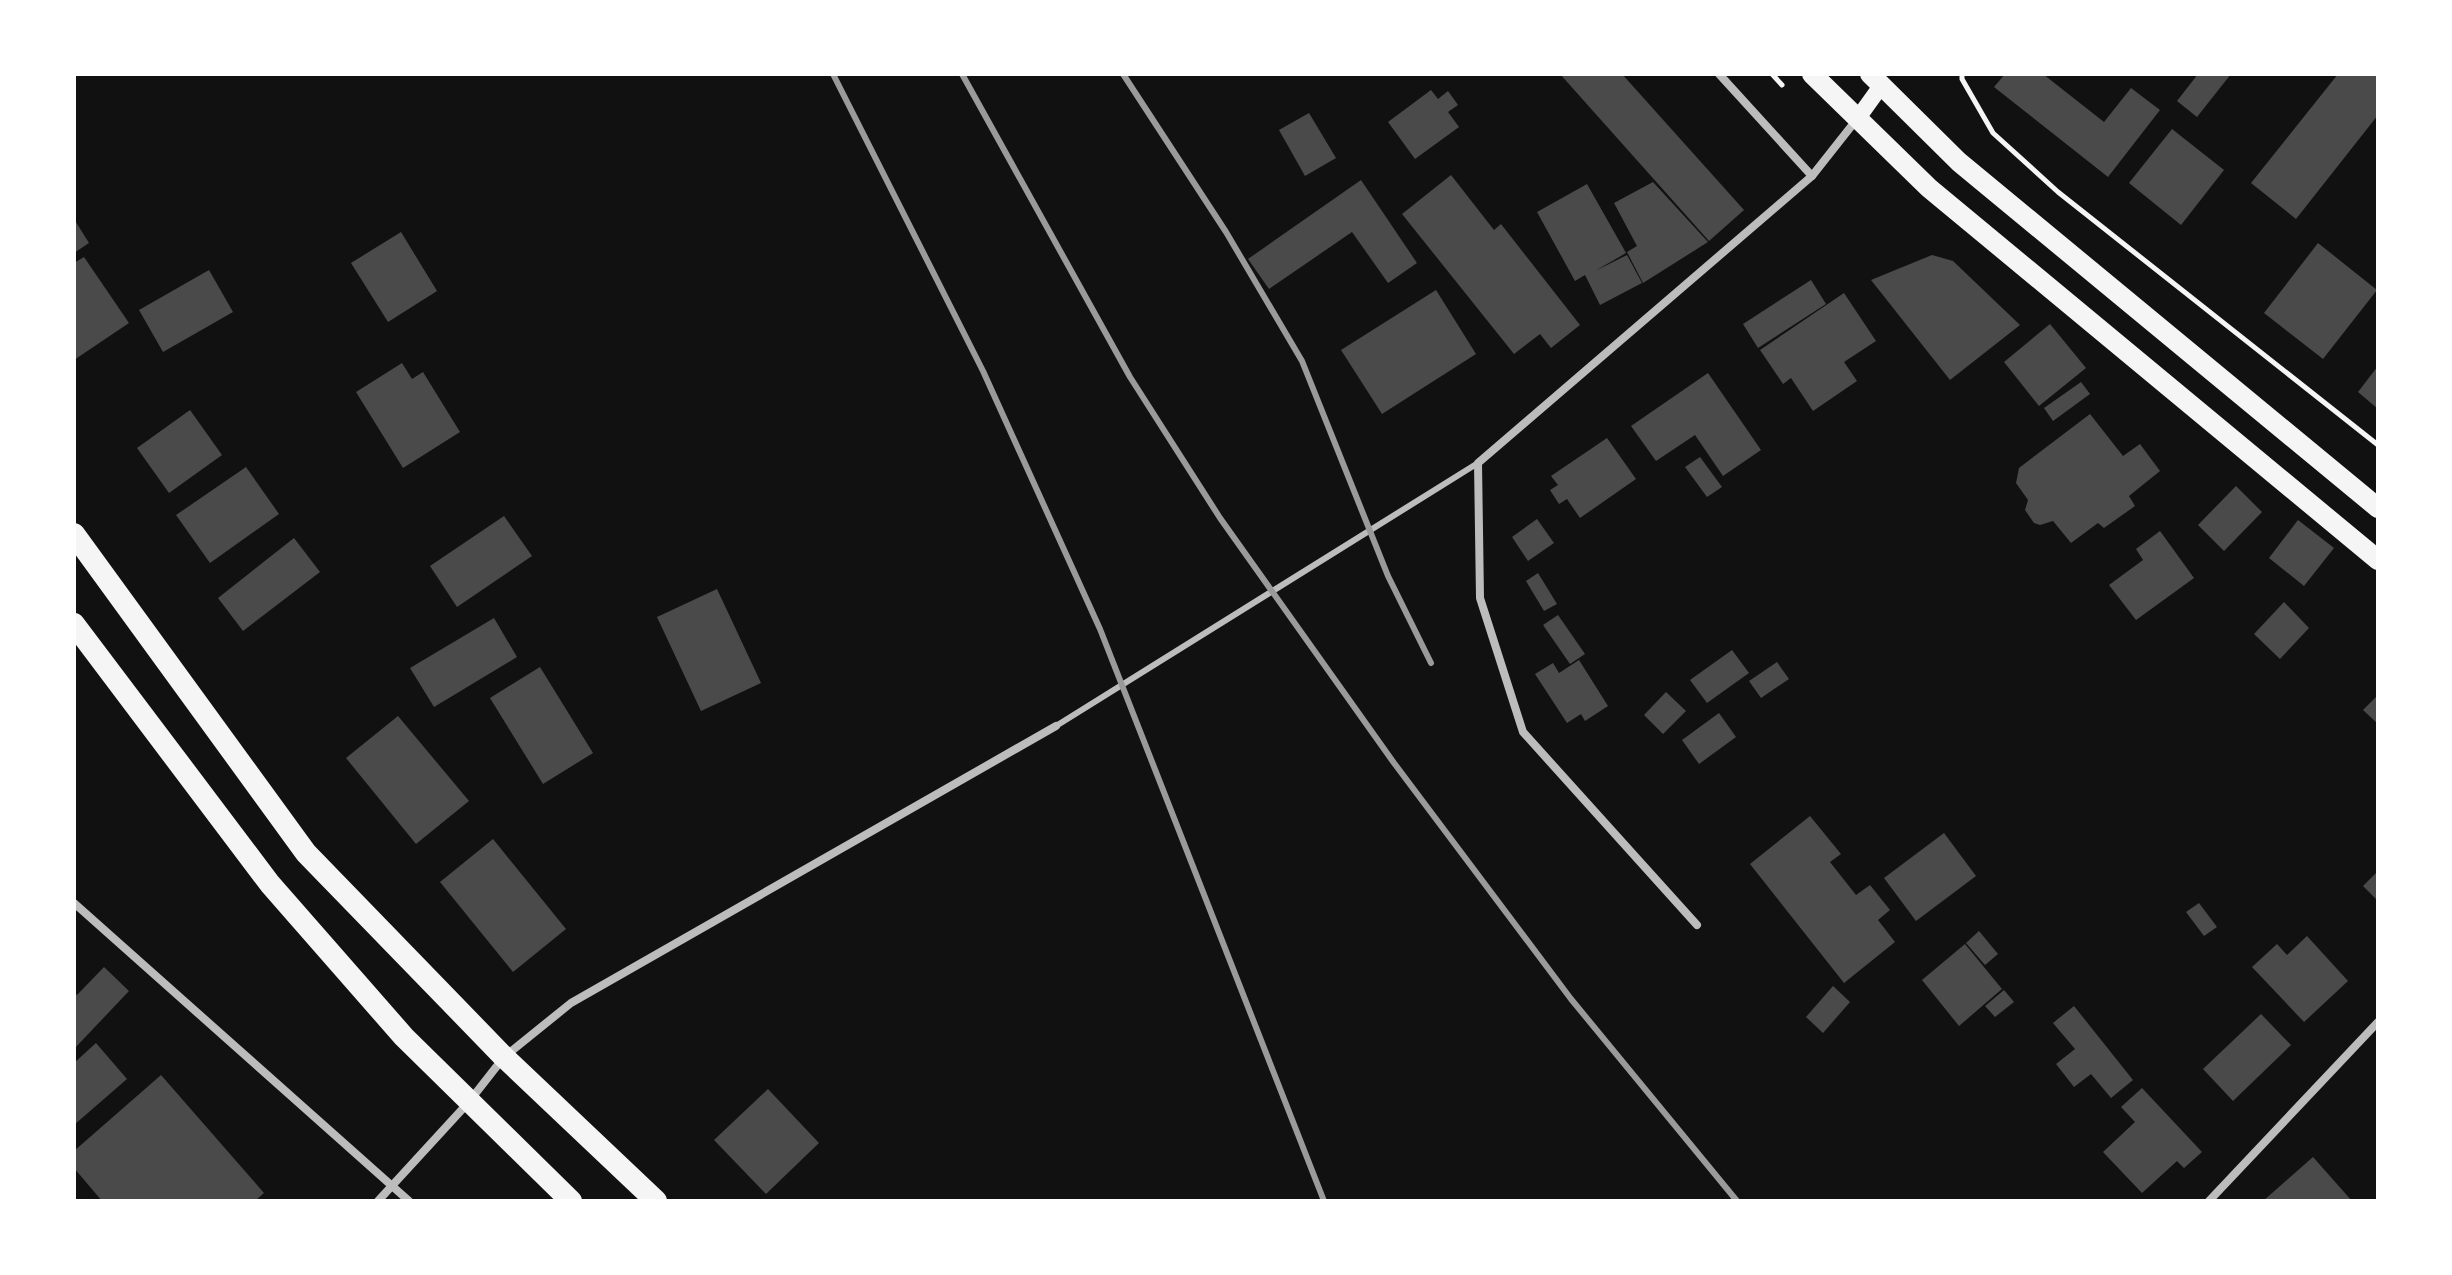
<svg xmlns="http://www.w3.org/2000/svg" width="2452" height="1275" viewBox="0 0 2452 1275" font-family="'Libre Baskerville',serif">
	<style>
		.building { fill: #4a4a4a }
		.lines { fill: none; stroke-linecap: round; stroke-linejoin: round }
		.path { stroke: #f5f5f5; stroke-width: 5 }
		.service { stroke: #bcbcbc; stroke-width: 6 }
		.minor { stroke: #bcbcbc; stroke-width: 8 }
		.secondary { stroke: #f5f5f5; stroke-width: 16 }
		.primary { stroke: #f5f5f5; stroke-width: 20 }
		.trunk { stroke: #f5f5f5; stroke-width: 22 }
		.rail { stroke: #9a9a9a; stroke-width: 6 }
	</style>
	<rect width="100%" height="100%" fill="#111"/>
	<!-- building -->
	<g class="building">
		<path d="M1560,74h62l122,136 -35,31z"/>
		<path d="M2005,74h38l61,48 27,-34 29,22 -52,67 -114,-90z"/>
		<path d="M2198,74h33l-34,43 -20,-16z"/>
		<path d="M2338,74h40v41l-82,104 -45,-36z"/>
		<path d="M1431,90l7,9 10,-8 10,14 -10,7 11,15 -44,32 -27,-37z"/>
		<path d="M1309,113l27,45 -31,18 -26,-46z"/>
		<path d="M2172,129l52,41 -43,55 -52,-42z"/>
		<path d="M1451,175l43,55 7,-6 79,101 -29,23 -11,-14 -26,20 -112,-140z"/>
		<path d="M1361,180l56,83 -29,20 -36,-51 -83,57 -21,-30z"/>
		<path d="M1653,182l55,60 -65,41 -16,-31 10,-6 -23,-43z"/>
		<path d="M1587,184l39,69 -31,18 32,-16 15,28 -42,22 -15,-30 -10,6 -38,-69z"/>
		<path d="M74,219l15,24 -15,10z"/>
		<path d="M401,232l36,59 -49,31 -37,-59z"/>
		<path d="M2318,243l59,47 -54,69 -59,-46z"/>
		<path d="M1932,255l21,6 67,64 -70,55 -79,-100z"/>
		<path d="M84,257l45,66 -55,37v-97z"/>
		<path d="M209,270l24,42 -70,40 -24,-42z"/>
		<path d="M1811,280l15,24 -68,44 -15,-24z"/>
		<path d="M1436,290l40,64 -94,60 -41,-64z"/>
		<path d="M1844,293l32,48 -32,21 13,19 -44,30 -22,-33 -8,6 -23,-34z"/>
		<path d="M2050,324l36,44 -47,38 -35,-44z"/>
		<path d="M402,363l10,16 11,-7 37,60 -57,36 -47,-76z"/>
		<path d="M2378,366v43l-20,-17z"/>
		<path d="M1708,373l53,77 -38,26 -28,-41 -39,26 -25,-35z"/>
		<path d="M2081,382l9,12 -37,27 -9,-13z"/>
		<path d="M190,410l32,45 -53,38 -32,-45z"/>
		<path d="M2090,414l33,42 17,-12 20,27 -31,25 6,10 -31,22 -6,-5 -27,20 -18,-22 -13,4 -6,-2 -9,-13 3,-10 -12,-17 3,-15z"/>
		<path d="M1607,438l29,41 -56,39 -13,-19 -8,5 -9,-14 8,-5 -7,-9z"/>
		<path d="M1700,457l22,30 -15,10 -22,-30z"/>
		<path d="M246,467l33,47 -69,49 -34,-48z"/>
		<path d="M2236,486l26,26 -38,39 -26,-26z"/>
		<path d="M504,516l28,40 -75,51 -27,-41z"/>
		<path d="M1537,519l17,24 -26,18 -16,-24z"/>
		<path d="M2298,520l36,28 -30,38 -35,-28z"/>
		<path d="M2160,531l34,47 -58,42 -27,-35 34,-25 -7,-11z"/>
		<path d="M294,538l26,34 -77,59 -25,-33z"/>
		<path d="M1538,573l19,31 -13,7 -18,-30z"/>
		<path d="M717,589l44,94 -60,28 -44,-94z"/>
		<path d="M2284,602l25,26 -29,31 -26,-25z"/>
		<path d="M1558,615l27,39 -15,10 -27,-39z"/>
		<path d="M494,618l23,39 -83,50 -24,-39z"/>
		<path d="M1732,650l17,23 -42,30 -17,-23z"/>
		<path d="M1579,660l29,46 -23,15 -4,-7 -14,9 -32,-49 18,-11 6,10z"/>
		<path d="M1777,662l12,17 -28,19 -12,-17z"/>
		<path d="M540,667l53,86 -50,31 -53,-86z"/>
		<path d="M1666,692l20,19 -23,23 -19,-19z"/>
		<path d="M2378,695v29l-15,-14z"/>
		<path d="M1719,713l17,24 -37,27 -17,-24z"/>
		<path d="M398,716l71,85 -53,43 -70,-86z"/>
		<path d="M1810,816l31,38 -11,8 26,33 14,-10 20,25 -12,10 17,22 -51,41 -94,-119z"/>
		<path d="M1944,833l32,43 -60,45 -32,-43z"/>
		<path d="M493,839l73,90 -53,43 -73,-90z"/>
		<path d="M2378,871v30l-15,-15z"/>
		<path d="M2199,903l18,24 -13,9 -18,-24z"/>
		<path d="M1979,931l19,23 -13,11 -19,-22z"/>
		<path d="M2307,936l41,45 -44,41 -52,-55 25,-23 10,11z"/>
		<path d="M1965,944l37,45 -43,37 -37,-46z"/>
		<path d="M104,967l25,24 -55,58v-57l3,3z"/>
		<path d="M1833,986l17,16 -27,31 -17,-16z"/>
		<path d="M2004,990l10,12 -19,15 -10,-11z"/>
		<path d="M2074,1006l59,74 -22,18 -20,-24 -17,13 -18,-23 19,-15 -22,-26z"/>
		<path d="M2261,1014l30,31 -58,56 -30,-32z"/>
		<path d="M96,1043l31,36 -53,46v-62z"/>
		<path d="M161,1075l103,118 -9,8h-153l-28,-33v-17z"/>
		<path d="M2142,1088l60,64 -18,16 -7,-7 -35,32 -39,-41 32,-30 -14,-15z"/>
		<path d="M768,1089l51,54 -53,51 -52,-54z"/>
		<path d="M2313,1157l39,44h-89z"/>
	</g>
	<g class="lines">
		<!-- path -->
		<g class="path">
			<path d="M1772,74l10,11"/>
			<path d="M1962,74v5l31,54 65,59 320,253"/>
		</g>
		<!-- service -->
		<path class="service" d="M1056,726l422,-263"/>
		<!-- minor -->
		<g class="minor">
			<path d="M1719,74l93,102"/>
			<path d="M74,903l335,298"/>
			<path d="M1697,925l-174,-193 -43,-134 -2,-135 334,-287 45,-57"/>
			<path d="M378,1201l90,-98 36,-46 67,-54 485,-277"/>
			<path d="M2209,1201l169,-179"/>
		</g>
		<!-- secondary -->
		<path class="secondary" d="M1858,118l23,-32"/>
		<!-- primary -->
		<g class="primary">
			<path d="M1812,74l117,114 449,372"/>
			<path d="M1870,74l89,88 419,346"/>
		</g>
		<!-- trunk -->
		<g class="trunk">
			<path d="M74,534l232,319 198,204 152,144"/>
			<path d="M74,624l196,260 134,153 167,164"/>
		</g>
		<!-- rail -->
		<g class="rail">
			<path d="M833,74l150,297 117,258 224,572"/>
			<path d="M962,74l168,303 90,141 174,245 177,236 166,202"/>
			<path d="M1123,74l103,158 76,129 86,215 43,87"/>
		</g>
	</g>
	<!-- border -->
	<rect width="2452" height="1275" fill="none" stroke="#ffffff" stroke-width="152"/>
</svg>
